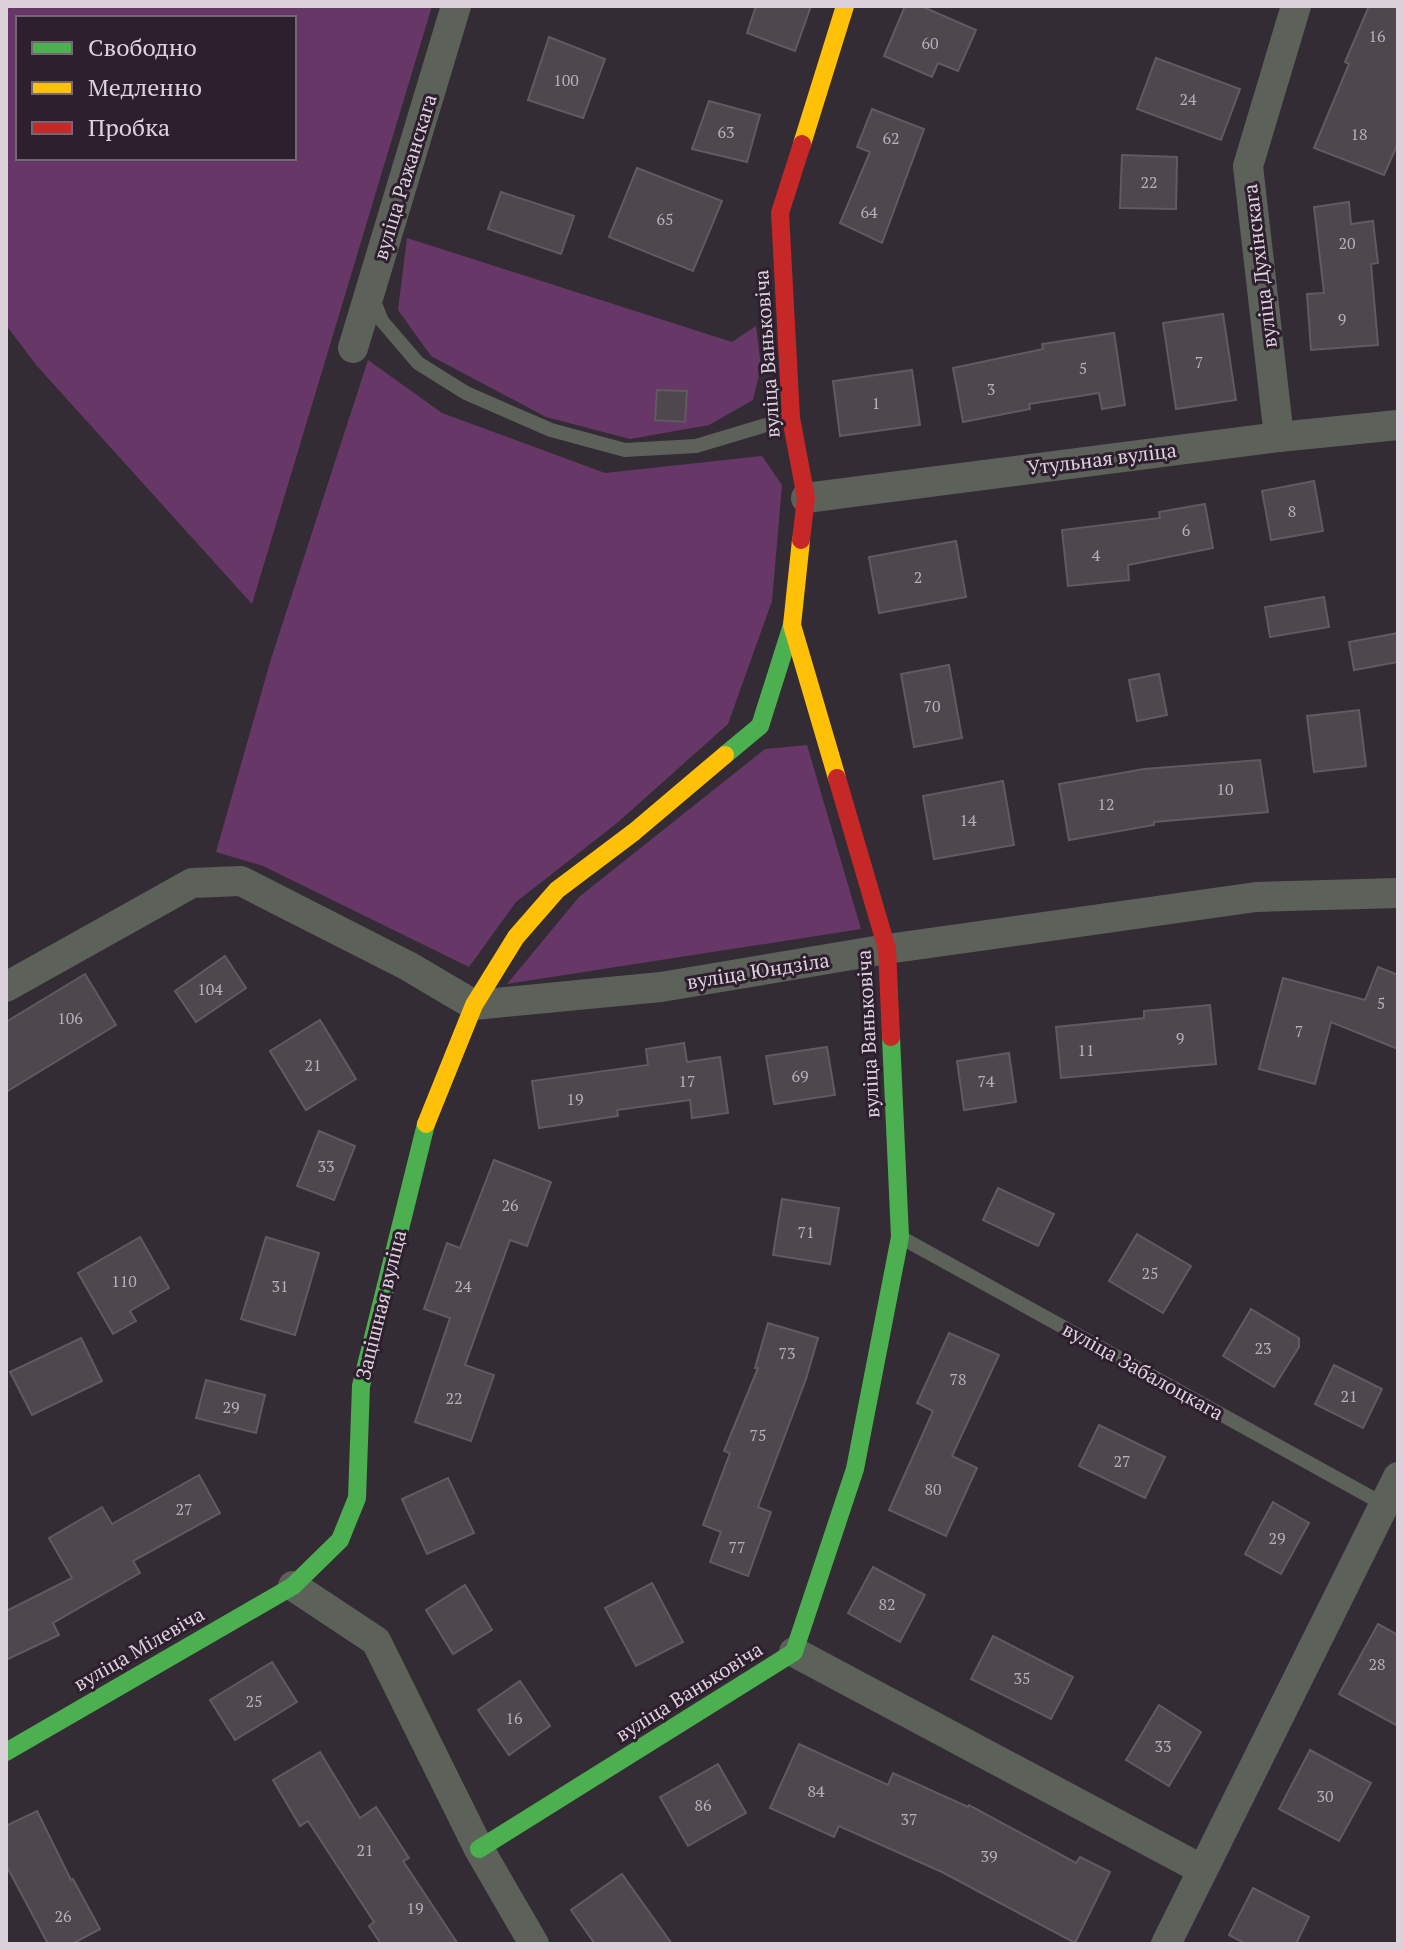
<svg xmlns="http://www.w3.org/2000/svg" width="1404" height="1950" viewBox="0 0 1404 1950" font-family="'PT Serif',serif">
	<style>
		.green { fill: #673768; fill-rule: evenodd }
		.building { fill: #4e474e; stroke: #615a61; stroke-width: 2 }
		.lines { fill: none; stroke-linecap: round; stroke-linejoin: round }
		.lane { stroke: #5c6259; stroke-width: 14 }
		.street { stroke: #5c6259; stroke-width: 30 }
		.fast { stroke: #4caf50; stroke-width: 18 }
		.slow { stroke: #ffc107; stroke-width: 18 }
		.jam { stroke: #c62828; stroke-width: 18 }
		.labels { text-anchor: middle; stroke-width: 6; stroke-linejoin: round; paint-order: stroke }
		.number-label { font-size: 16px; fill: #b8afb8 }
		.street-label { font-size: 20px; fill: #dcd2dc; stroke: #2e1f2e }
	</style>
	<rect width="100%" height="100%" fill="#342c34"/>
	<!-- green -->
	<g class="green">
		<path d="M6,6h426l-180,598 -215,-238 -31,-41zM18,18h276v140h-276z"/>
		<path d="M407,238l325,104 24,-16 5,41 -8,33 -44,25 -79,14 -84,-22 -115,-61 -33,-46zM657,390l30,2 -2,30 -29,-2z"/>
		<path d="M368,360l74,53 163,60 157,-17 20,29 -10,116 -44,123 -111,99 -101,79 -47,65 -206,-101 -47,-14 55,-193z"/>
		<path d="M807,745l54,184 -354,55 72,-87 186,-148z"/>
	</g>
	<!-- building -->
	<g class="building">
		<path d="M756,6h55l-16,45 -48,-18z"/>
		<path d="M905,6h16l55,24 -18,41 -20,-8 -6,14 -48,-21z"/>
		<path d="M1369,6h29v137l-14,32 -70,-27 35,-84 -4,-2z"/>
		<path d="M549,37l56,22 -22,59 -55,-18z"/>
		<path d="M1156,58l84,31 -19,51 -84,-31z"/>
		<path d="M709,101l51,14 -13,47 -55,-13z"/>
		<path d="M872,109l52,20 -42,114 -42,-20 30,-71 -13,-5z"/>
		<path d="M1122,155l55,2 -1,52 -56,-1z"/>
		<path d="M637,168l85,33 -29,70 -84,-34z"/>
		<path d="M501,192l73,24 -13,38 -73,-25z"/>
		<path d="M1349,202l2,22 22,-3 5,42 -7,1 7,81 -67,5 -4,-56 17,-1 -10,-86z"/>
		<path d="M1223,314l13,86 -60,9 -13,-86z"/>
		<path d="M1114,333l11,72 -23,4 -3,-16 -70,11 1,5 -67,13 -10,-54 90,-19 -1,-5z"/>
		<path d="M912,370l8,55 -80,11 -7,-55z"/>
		<path d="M657,390l30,1 -2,31 -30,-2z"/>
		<path d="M1314,481l9,50 -52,9 -9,-49z"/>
		<path d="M1205,504l8,44 -85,17 1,15 -61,6 -6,-56 98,-12 -1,-6z"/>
		<path d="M956,541l10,56 -87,16 -10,-56z"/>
		<path d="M1324,597l5,30 -59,10 -5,-30z"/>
		<path d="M1398,633v29l-44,8 -5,-28z"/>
		<path d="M949,665l13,73 -48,9 -13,-73z"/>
		<path d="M1159,674l8,41 -30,6 -8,-41z"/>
		<path d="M1359,710l7,56 -52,6 -7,-56z"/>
		<path d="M1260,760l8,52 -114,10v3l-85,15 -10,-56 85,-15z"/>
		<path d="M1003,781l11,64 -80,14 -11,-63z"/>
		<path d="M225,956l21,32 -50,34 -21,-31z"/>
		<path d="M1378,967l20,8v74l-67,-27 -16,62 -56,-15 24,-91 82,22z"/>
		<path d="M85,974l31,51 -110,67v-70z"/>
		<path d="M1210,1005l6,59 -155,14 -5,-51 88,-9v-7z"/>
		<path d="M320,1020l36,59 -50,31 -36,-59z"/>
		<path d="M684,1043l3,19 33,-5 8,56 -36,5 -2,-18 -73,10 1,6 -79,12 -7,-47 116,-16 -2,-16z"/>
		<path d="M827,1047l8,48 -61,9 -8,-48z"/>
		<path d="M1009,1053l7,49 -52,8 -7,-49z"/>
		<path d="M319,1131l36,15 -21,54 -37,-14z"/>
		<path d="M494,1160l57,22 -24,64 -17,-6 -45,125 29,10 -23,66 -56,-19 35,-104 -26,-9 23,-66 13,5z"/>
		<path d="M998,1188l56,26 -16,32 -55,-26z"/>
		<path d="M782,1199l57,9 -9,56 -57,-9z"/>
		<path d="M1137,1234l54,32 -28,47 -54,-32z"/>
		<path d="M140,1237l29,51 -39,23 6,10 -23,13 -35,-61z"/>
		<path d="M266,1237l53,16 -24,82 -54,-16z"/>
		<path d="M1251,1309l48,29v9l-25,40 -51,-31z"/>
		<path d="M768,1323l50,15 -12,41 -48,128 13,5 -23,64 -38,-14 11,-30 -18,-7 27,-72 -6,-2 34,-83h-3z"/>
		<path d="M949,1333l50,22 -47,101 25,12 -31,68 -57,-26 44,-99 -16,-8z"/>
		<path d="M81,1338l21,43 -70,34 -22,-43z"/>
		<path d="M1334,1365l48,24 -19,39 -48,-24z"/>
		<path d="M206,1380l59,15 -9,38 -60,-15z"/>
		<path d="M1099,1425l66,32 -20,41 -66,-32z"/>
		<path d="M199,1475l21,38 -87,48 7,12 -87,50 6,12 -53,25v-49l66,-33 -23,-40 53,-31 10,17z"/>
		<path d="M448,1478l26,55 -47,21 -25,-55z"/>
		<path d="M1273,1502l36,21 -28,51 -36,-20z"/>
		<path d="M873,1567l52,28 -25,47 -52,-29z"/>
		<path d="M652,1583l31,59 -47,24 -31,-58z"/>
		<path d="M465,1585l27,45 -39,24 -27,-44z"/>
		<path d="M1378,1624l20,11v91l-59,-32z"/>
		<path d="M993,1636l80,41 -22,42 -80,-40z"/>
		<path d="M272,1662l25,40 -62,38 -25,-40z"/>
		<path d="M520,1681l30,45 -41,29 -31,-45z"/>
		<path d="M1159,1705l42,27 -32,54 -43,-26z"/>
		<path d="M799,1744l89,41 5,-12 75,34 1,-2 107,58 4,-6 30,15 -35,71 -133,-71 -103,-46 -5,11 -64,-29z"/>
		<path d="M1310,1750l61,33 -32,58 -60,-32z"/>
		<path d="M320,1752l40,66 16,-11 33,51 -6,3 55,83h-77l-12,-18 5,-4 -66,-101 -8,5 -27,-46z"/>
		<path d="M718,1764l28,49 -58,33 -28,-49z"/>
		<path d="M37,1811l34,69 2,-1 27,50 -28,15h-24l-42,-79v-39z"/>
		<path d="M622,1874l50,70h-77l-24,-34z"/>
		<path d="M1253,1888l56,29 -13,27h-50l-17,-9z"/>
	</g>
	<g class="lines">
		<!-- lane -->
		<g class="lane">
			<path d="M373,299l9,22 36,42 48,30 85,37 74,20 71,-4 90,-27"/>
			<path d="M902,1238l483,267"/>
		</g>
		<!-- street -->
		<g class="street">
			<path d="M353,348l103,-342"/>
			<path d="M1279,437l-31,-271 48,-160"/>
			<path d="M806,498l473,-61 119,-12"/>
			<path d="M6,987l186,-104 49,-2 167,85 66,39 187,-18 226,-38 369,-52 142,-4"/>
			<path d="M293,1586l83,55 103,208 55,95"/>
			<path d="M794,1652l407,217"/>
			<path d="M1166,1944l232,-467"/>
		</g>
		<!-- fast -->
		<g class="fast">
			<path d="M725,755l35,-29 32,-101"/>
			<path d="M6,1752l287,-166 47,-46 17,-42 4,-112 65,-262"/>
			<path d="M479,1849l315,-197 61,-183 45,-232 -9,-200"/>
		</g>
		<!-- slow -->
		<g class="slow">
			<path d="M802,144l43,-138"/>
			<path d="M801,540l-9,85 45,153"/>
			<path d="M426,1124l48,-119 42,-68 41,-47 77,-58 91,-77"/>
		</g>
		<!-- jam -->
		<g class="jam">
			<path d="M801,540l5,-42 -15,-80 -11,-205 22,-69"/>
			<path d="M837,778l50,171 4,88"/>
		</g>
	</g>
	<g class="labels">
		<!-- number labels -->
		<g class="number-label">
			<text x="1377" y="42">16</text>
			<text x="930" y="49">60</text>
			<text x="566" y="86">100</text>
			<text x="1188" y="105">24</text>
			<text x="726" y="138">63</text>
			<text x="1359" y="140">18</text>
			<text x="891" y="144">62</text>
			<text x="1149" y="188">22</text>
			<text x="869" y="218">64</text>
			<text x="665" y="225">65</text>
			<text x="1347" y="249">20</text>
			<text x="1342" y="325">9</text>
			<text x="1199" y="368">7</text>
			<text x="1083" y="374">5</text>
			<text x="991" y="395">3</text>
			<text x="876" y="409">1</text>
			<text x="1292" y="517">8</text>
			<text x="1186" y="536">6</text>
			<text x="1096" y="561">4</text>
			<text x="918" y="583">2</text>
			<text x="932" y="712">70</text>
			<text x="1225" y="795">10</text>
			<text x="1106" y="810">12</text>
			<text x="968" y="826">14</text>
			<text x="210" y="995">104</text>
			<text x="1381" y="1009">5</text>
			<text x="70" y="1024">106</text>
			<text x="1299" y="1037">7</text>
			<text x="1180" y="1044">9</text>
			<text x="1086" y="1056">11</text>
			<text x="313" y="1071">21</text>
			<text x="800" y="1082">69</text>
			<text x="687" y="1087">17</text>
			<text x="986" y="1087">74</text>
			<text x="575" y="1105">19</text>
			<text x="326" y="1172">33</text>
			<text x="510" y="1211">26</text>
			<text x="806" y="1238">71</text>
			<text x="1150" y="1279">25</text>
			<text x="124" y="1287">110</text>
			<text x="280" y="1292">31</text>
			<text x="463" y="1292">24</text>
			<text x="1263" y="1354">23</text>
			<text x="787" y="1359">73</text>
			<text x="958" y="1385">78</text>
			<text x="1349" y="1402">21</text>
			<text x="454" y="1404">22</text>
			<text x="231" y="1413">29</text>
			<text x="758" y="1441">75</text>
			<text x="1122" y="1467">27</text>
			<text x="933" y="1495">80</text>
			<text x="184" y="1515">27</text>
			<text x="1277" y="1544">29</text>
			<text x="737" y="1553">77</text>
			<text x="887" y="1610">82</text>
			<text x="1377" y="1670">28</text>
			<text x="1022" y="1684">35</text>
			<text x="254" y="1707">25</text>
			<text x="514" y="1724">16</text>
			<text x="1163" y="1752">33</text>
			<text x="816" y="1797">84</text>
			<text x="1325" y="1802">30</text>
			<text x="703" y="1811">86</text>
			<text x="909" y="1825">37</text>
			<text x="365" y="1856">21</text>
			<text x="989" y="1862">39</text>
			<text x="415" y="1914">19</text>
			<text x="63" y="1922">26</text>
		</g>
		<!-- street labels -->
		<g class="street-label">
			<text transform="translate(405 177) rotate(-73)" y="7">вуліца Ражанскага</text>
			<text transform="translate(1260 266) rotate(-97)" y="7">вуліца Духінскага</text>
			<text transform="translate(767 354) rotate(-94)" y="7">вуліца Ваньковіча</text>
			<text transform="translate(1102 459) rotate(-7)" y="7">Утульная вуліца</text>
			<text transform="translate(758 971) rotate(-9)" y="7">вуліца Юндзіла</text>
			<text transform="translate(868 1034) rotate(-93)" y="7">вуліца Ваньковіча</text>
			<text transform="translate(381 1305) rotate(-76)" y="7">Зацішная вуліца</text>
			<text transform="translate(1143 1371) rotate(29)" y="7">вуліца Забалоцкага</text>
			<text transform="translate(139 1649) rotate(-30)" y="7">вуліца Мілевіча</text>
			<text transform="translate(689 1692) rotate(-32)" y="7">вуліца Ваньковіча</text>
		</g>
	</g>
	<!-- border -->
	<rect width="1404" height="1950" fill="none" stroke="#dcd2dc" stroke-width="16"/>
	<!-- legend -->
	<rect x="16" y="16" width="280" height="144" fill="#2e1f2e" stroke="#746774" stroke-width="2"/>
	<rect x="32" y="42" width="40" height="12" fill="#4caf50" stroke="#746774" stroke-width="2"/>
	<text x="88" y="56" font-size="24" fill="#dcd2dc">Свободно</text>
	<rect x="32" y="82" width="40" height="12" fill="#ffc107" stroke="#746774" stroke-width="2"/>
	<text x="88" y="96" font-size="24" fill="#dcd2dc">Медленно</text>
	<rect x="32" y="122" width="40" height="12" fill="#c62828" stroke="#746774" stroke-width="2"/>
	<text x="88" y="136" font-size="24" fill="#dcd2dc">Пробка</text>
</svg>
